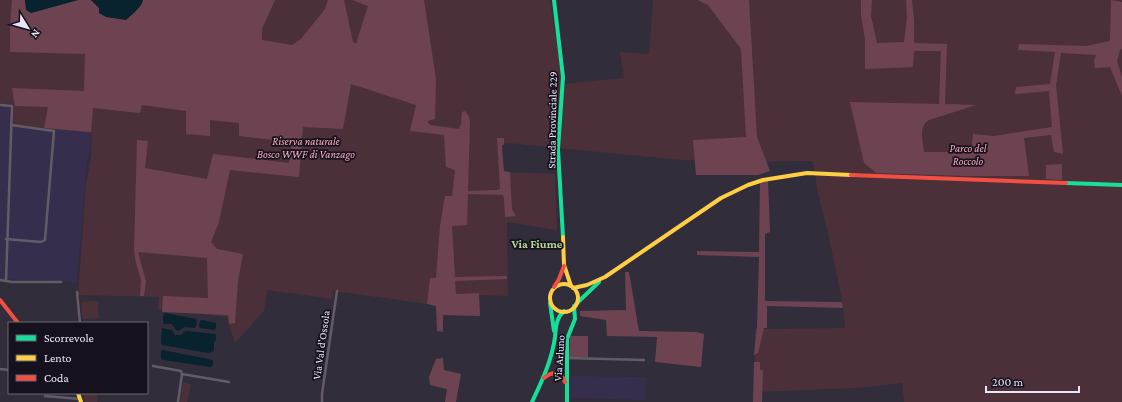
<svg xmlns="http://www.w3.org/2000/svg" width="1122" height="402" viewBox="0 0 1122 402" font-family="'Crimson Pro',serif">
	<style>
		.built { fill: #362e4c }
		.green { fill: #4b3039; fill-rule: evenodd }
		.forest { fill: #6e4351 }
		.water { fill: #08222e }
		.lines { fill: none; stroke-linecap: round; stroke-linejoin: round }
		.street { stroke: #645b66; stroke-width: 2.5 }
		.fast { stroke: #16e098; stroke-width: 4 }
		.slow { stroke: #ffcf43; stroke-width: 4 }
		.jam { stroke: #f24e42; stroke-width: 4 }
		.labels { text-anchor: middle; stroke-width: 3.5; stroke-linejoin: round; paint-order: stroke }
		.street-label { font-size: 11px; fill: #e9e5f6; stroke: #15121e }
		.park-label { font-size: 11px; font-style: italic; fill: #fdabc1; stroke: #15121e }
		.neighbourhood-label { font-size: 12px; font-weight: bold; fill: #b7d993; stroke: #15121e }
	</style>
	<rect width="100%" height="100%" fill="#312d3b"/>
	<!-- built -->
	<g class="built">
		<path d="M15,106l76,26 -1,19 -3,11 -10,120 -77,-3v-172z"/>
		<path d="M570,376l76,1 -1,23 -75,-2z"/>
	</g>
	<!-- green -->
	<g class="green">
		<path d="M0,0h550l12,79 -1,11 2,-6 61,-6 -4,-26 29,2 4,-54h469v402h-218l-2,-19 -45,5 -103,4 1,-63 90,-1 -2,-23 -15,-72 -10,-39 -5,-33 -61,1 -71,-2 -183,-18 4,30 53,2 2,56 -50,-8 1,74 -71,-2 -1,11 -103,-14v8l-66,-9 -3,21 -29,32 -8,-26 -69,-8 1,-12 -81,-2 8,-111 5,-27 1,-24 -80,-8 1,-21h-13zM558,100l-5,17 -1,30 -3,-23 1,-9 4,-2z"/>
		<path d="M98,301l1,17 -16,1 -2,-17z"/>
		<path d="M183,382l8,2 -4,18h-7z"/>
		<path d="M83,393h15l-1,9h-12z"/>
	</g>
	<!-- forest -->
	<g class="forest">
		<path d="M12,0h13v3l6,10 47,-13h13l8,8 27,12c6,-6 15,-12 17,-20h132l-13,29v11l30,5 9,-6 24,-30 3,-9h16l9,42 3,2 12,-38 -16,-6h72l12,79 -1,40 -7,2v2l2,2 29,4 2,-5 1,-12 3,-1 4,6 1,5 -2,69 29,-1 3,-1 -3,-51h7v6l-2,2 2,25 6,1 2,37 4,7 -11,1 -1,-19 -1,-3 -35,-1 -1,31 -15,1 3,51 52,-1v3l-52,2 1,13 23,-1 1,23 -37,-1v17l-6,-1 -1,-25 -9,-2 3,-26h6l4,-52 5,-30h7l3,-26 -9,-3 -2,-32 -34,-4 6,-26 -65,-21 -8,45 -40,-2 -4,50 -69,-7 -11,52 -8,20 6,7 26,5 -5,27 -3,42 -6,1 -1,-9 -66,-3 1,-16 45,2 -1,-40 -69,-6 8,29 -2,15h-4l1,-16 -5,-17 -2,-12 3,-111 11,1 -3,27 62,11 6,-25 76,9 3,-21 -53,-6v-13l-29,-3v16l-24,-2v-23l-44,-6 -2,8 -47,-5 -2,24 -47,-4 4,-21 -33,-1 -3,-18 72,3 1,-37 -75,-2v-27z"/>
		<path d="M698,0h51l8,137 13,34 -12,4h-62l-3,-35 53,-3 -5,-88 -33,-44z"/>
		<path d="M861,0h11l-1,16 6,27 27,-1 3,-24 -1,-18h6l2,20v23l33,1 -2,60 31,1 -47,15c-11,6 -6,22 -5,32h47l2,-18 21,2 58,-9 -3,-36 -34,3 1,-7 34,-3 5,-32 -37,-2 1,-6 67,2 24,-5 1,-41 11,2v47l-2,1 -3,11 5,16v19l-12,-29 -15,1 -1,-8 2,-5 -35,-2 -5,32 7,69 -9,-2 -3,-17 -27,3 5,38h-65l-88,-3 -12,-10 -14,-61 89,2 2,-53h-27l-1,16 -48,2v-29l-4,-26z"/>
		<path d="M1062,164v16l-16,-1v-14z"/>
		<path d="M768,179l2,53 -5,2v67l77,1 1,6 -76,-2v22h-3l-6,25 -4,2 3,-28 2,-70 -62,-2v-4l62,1 1,-71z"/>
		<path d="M625,272h4l10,59 57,1 8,2 -3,33 -46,-5 2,-25 -50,-1 -1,-16 -26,-4v-5l46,-1z"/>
		<path d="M570,336h18v21h-19z"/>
		<path d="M443,358l1,12 17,4 -5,28h-11l2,-13 -17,-4 -1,-8 7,-18z"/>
		<path d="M754,362h6v8h3l-1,32h-9z"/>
	</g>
	<!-- water -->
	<g class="water">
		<path d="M25,0h53l-47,13 -5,-3z"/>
		<path d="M91,0h52c-2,8 -11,14 -17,20l-20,-3 -7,-4v-5z"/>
		<path d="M165,313l31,6c1,2 1,6 -1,9l-10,-1 -7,4 -3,-2 -3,-5h-8l-1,-2v-6z"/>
		<path d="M202,320l14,3v4l-1,3 -15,-2 -1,-2 1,-5z"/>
		<path d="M162,328l10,2 3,5h6l3,-3 3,-1 29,3v6l-2,2v9l-5,2 -47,-8 -1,-2z"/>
		<path d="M163,350l50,10v6l-3,1 -46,-7 -3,-1v-8z"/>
	</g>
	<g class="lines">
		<!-- street -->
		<g class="street">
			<path d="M0,105l12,1 -6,175"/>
			<path d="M6,239l35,3 4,-2 9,-109 -43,-6"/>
			<path d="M531,242l32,3"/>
			<path d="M0,280l12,2h49"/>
			<path d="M77,292l3,31"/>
			<path d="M567,358l77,2"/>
			<path d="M153,366l28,5 1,3 -4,28"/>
			<path d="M0,369l9,1"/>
			<path d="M182,374l47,8"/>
			<path d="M45,396l35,3"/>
			<path d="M322,402v-8l15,-103"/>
		</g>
		<!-- fast -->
		<g class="fast">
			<path d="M554,0l9,77 -5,72 5,88"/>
			<path d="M1066,183l56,2"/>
			<path d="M550,303l4,28"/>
			<path d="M576,304l23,-22"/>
			<path d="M532,402c10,-21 20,-42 23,-65 1,-10 1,-19 9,-26"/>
			<path d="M567,402v-63l8,-20 -1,-13"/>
		</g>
		<!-- slow -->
		<g class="slow">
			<path d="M563,237l1,28 7,21"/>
			<circle cx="564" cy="298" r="14"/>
			<path d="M573,288l14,-3 18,-8 116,-79 27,-13 15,-5 44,-7 44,2"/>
			<path d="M78,393l3,9"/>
		</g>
		<!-- jam -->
		<g class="jam">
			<path d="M851,175l215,8"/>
			<path d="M554,287l5,-8 5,-13"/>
			<path d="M0,300l18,23"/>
			<path d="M544,378c8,-7 17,-7 21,4"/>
		</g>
	</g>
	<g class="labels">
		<!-- street labels -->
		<g class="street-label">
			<text transform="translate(552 120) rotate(-89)" y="4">Strada Provinciale 229</text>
			<text transform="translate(321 345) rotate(-82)" y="4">Via Val d'Ossola</text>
			<text transform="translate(559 358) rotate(-86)" y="4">Via Arluno</text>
		</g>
		<!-- park labels -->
		<g class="park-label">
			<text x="306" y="145">Riserva naturale<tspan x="306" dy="13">Bosco WWF di Vanzago</tspan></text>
			<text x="968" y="152">Parco del<tspan x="968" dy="13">Roccolo</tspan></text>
		</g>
		<!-- neighbourhood labels -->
		<g class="neighbourhood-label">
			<text x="537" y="248">Via Fiume</text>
		</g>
	</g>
	<!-- legend -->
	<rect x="8" y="322" width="140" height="72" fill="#15121e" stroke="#6a6674"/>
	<rect x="16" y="335" width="20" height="6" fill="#16e098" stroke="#6a6674"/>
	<text x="44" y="342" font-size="12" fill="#e9e5f6">Scorrevole</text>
	<rect x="16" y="355" width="20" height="6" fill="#ffcf43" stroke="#6a6674"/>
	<text x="44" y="362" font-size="12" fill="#e9e5f6">Lento</text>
	<rect x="16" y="375" width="20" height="6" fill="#f24e42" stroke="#6a6674"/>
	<text x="44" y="382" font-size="12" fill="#e9e5f6">Coda</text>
	<!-- north arrow -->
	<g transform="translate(28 28) rotate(127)" stroke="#15121e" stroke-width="3" paint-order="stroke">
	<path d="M0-3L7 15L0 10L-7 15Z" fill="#e9e5f6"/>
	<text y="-6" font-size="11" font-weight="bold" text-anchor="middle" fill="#e9e5f6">N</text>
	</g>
	<!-- scale -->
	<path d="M986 386v6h93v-6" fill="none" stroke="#e9e5f6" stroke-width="2"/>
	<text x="992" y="386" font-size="12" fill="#e9e5f6" stroke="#15121e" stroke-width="3" paint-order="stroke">200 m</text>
</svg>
